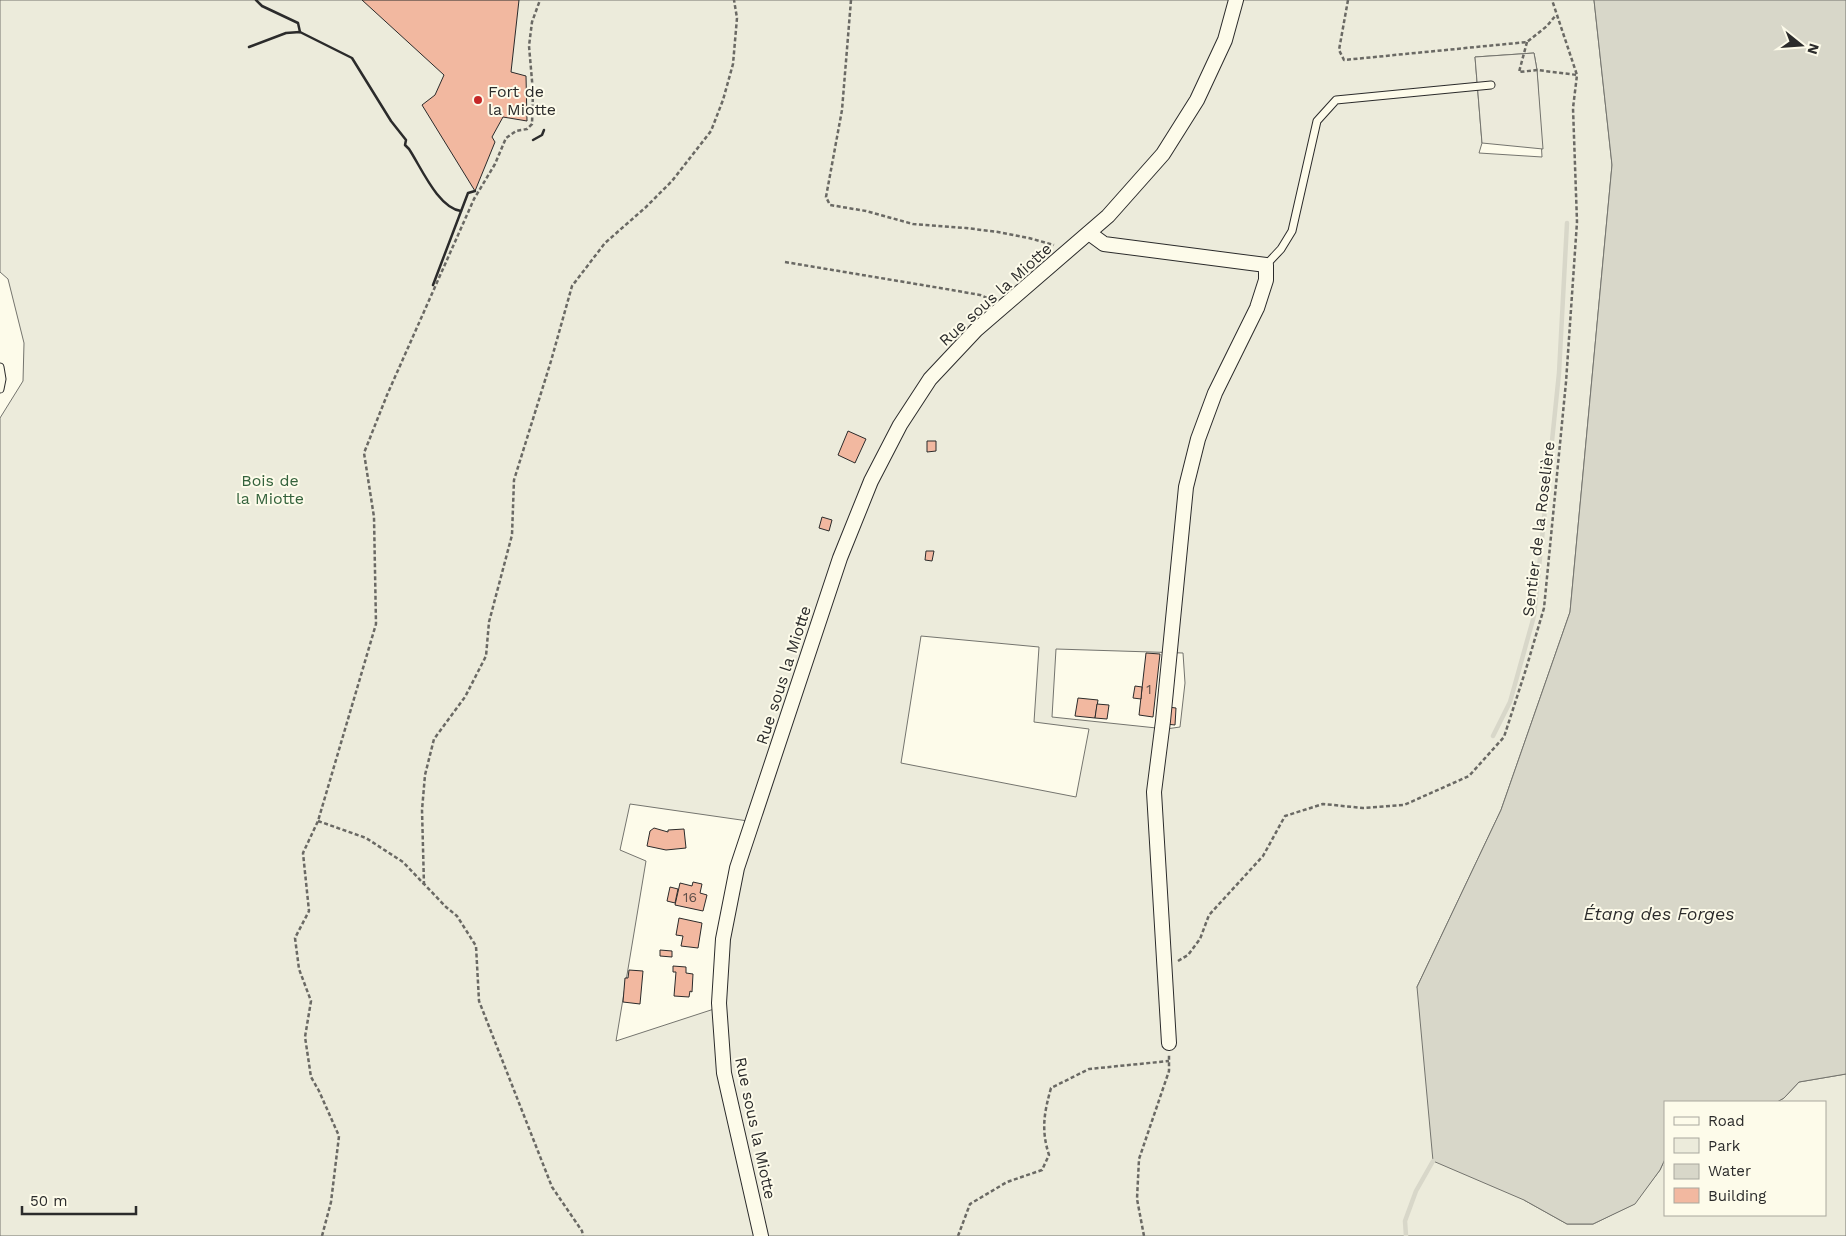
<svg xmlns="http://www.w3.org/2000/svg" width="1846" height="1236" viewBox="0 0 1846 1236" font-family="'Work Sans',sans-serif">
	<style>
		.green { fill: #ecebdb; stroke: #74746e; fill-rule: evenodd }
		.parking { fill: #eceadb; stroke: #74746e }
		.water { fill: #d8d7c9; stroke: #74746e }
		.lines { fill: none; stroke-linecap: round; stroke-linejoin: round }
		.stream { stroke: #d8d7c9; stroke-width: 4.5 }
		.building { fill: #f2b8a0; stroke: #2b2b2b }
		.service-casing { stroke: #2b2b2b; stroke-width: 9 }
		.minor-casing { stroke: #2b2b2b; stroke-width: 16 }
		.path { stroke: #6a6964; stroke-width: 2.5; stroke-dasharray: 4 2.5; stroke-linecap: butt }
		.service { stroke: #fdfbea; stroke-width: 7 }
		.minor { stroke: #fdfbea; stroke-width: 14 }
		.wall { stroke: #2b2b2b; stroke-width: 2.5 }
		.poi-dot { fill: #c62828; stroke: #fdfbea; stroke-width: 2 }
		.labels { text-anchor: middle; stroke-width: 4; stroke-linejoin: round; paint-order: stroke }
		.number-label { font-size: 14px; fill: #5d4e48 }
		.poi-label { font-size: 16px; fill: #2b2b2b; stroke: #fdfbea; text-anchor: start }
		.street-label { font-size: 16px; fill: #2b2b2b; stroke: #fdfbea }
		.park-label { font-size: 16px; fill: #34623c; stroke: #fdfbea }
		.water-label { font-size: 18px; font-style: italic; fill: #2b2b2b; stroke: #fdfbea }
	</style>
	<rect width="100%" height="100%" fill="#fdfbea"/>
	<!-- green -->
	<path class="green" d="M0,0h1594l18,165 -42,447 -69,198 -84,177 107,213 43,24h26l41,-20 26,-34 5,-11v56h160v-113h-48l7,-4 15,-16 47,-8v162h-1846v-818l23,-37 1,-38 -16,-64 -8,-7zM1534,53l3,17 5,87 -63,-4 3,-10 -7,-86zM921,636l118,11 -5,75 55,7 -13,68 -175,-34zM1056,649l127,4 2,30 -5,44 -14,2 -114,-12zM630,804l118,17 -34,188 -98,32 30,-180 -26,-11z"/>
	<!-- parking -->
	<path class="parking" d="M1534,53l3,17 6,79 -61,-6 -7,-86z"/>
	<!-- water -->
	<path class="water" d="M1594,0h252v1074l-47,8 -15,16 -7,4h-112v57l-5,11 -25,34 -42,20h-26l-43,-24 -91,-39 -16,-174 84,-177 69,-198 42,-447z"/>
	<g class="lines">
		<!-- stream -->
		<g class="stream">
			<path d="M1493,736l17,-34 24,-86 25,-243 8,-150"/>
			<path d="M1406,1236l-1,-15 11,-30 17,-30"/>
		</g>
	</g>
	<!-- building -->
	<g class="building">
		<path d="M362,0h157l-8,72 15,4 1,45 -24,-4 -11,20 3,5 -20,49 -53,-86 13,-10 9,-20z"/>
		<path d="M848,431l18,8 -11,24 -17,-8z"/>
		<path d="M927,441h9v10l-9,1z"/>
		<path d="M822,517l10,3 -3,11 -10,-3z"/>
		<path d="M926,551h8l-2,10 -7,-1z"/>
		<path d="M1146,653l14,1 -7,63 -14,-2z"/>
		<path d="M1135,686l7,1 -1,12 -8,-1z"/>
		<path d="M1078,698l20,2 -3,18 -20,-2z"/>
		<path d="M1097,704l12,1 -2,14 -12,-1z"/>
		<path d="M1168,707l8,1 -1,17 -9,-1z"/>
		<path d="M654,828l14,4v-2l16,-1 2,19 -20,2 -19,-4 3,-15z"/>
		<path d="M693,882l9,2 -2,9 7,2 -4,16 -28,-6 5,-22 12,3z"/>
		<path d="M670,887l8,2 -3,14 -8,-2z"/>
		<path d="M679,918l23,5 -4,25 -17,-2 2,-10 -7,-1z"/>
		<path d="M660,950l12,1v6l-12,-1z"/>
		<path d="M673,966l13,1v6l7,1 -1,18 -2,-1 -1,6 -15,-1 2,-24h-3z"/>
		<path d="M629,970l14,1 -3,33 -17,-2 2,-24h3z"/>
	</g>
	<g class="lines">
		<!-- service casing -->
		<g class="service-casing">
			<g id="service">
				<path d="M1266,265l15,-16 11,-18 25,-110 19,-21 155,-15"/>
				<path d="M0,367l2,12 -2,10"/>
			</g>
		</g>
		<!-- minor casing -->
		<g class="minor-casing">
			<g id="minor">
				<path d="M1089,233l15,11 162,21v15l-9,28 -42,85 -17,46 -12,48 -23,234 -9,71 15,251"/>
				<path d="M761,1236l-37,-163 -5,-70 4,-64 14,-71 103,-310 31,-77 29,-56 30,-46 46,-49 132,-114 55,-62 34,-54 28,-60 11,-40"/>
			</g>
		</g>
		<!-- path -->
		<g class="path">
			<path d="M851,0l-9,110 -16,87 4,8 36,6 47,13 53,4 32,4 31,6 25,7"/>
			<path d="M1348,0l-9,50 5,10 183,-18 20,-16 9,-11"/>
			<path d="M1527,42l-8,30 18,-2 40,5"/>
			<path d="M785,262l167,28 28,5 10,4"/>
			<path d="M318,821l48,17 37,24 43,45 11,9 19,30 3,55 73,186 30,44 1,5"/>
			<path d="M424,885l-2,-75 3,-35 9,-36 31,-42 21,-41 3,-34 23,-87 2,-55 37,-119 21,-75 33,-43 41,-36 26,-26 39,-50 12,-31 10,-36 4,-46 -3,-18"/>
			<path d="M1178,961l10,-6 12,-16 9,-24 54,-59 22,-40 38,-12 40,4 41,-3 65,-29 35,-39 22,-68 18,-61 22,-226 11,-160 -4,-114 4,-33 -25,-75"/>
			<path d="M322,1236l9,-34 8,-66 -20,-45 -8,-14 -6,-40 6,-36 -12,-32 -4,-31 14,-27 -6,-58 15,-32 58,-197 -2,-107 -10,-64 23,-58 87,-196 21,-35 11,-26 10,-7 11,-2 5,-5 1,-32 -4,-46 3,-24 8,-22"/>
			<path d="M958,1236l12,-32 37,-22 35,-12 7,-15c-8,-25 -5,-42 2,-67l38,-19 80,-8"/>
			<path d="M1144,1236l-7,-37 2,-40 30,-88v-16"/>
		</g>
		<!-- service -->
		<use href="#service" class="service"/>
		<!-- minor -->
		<use href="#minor" class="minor"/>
		<!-- wall -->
		<g class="wall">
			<path d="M256,0l6,6 36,17 2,9"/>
			<path d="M249,47l37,-14 14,-1 52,26 39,63 15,19 -1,5 4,4c12,18 29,59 52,62"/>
			<path d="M533,140l9,-5 2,-5"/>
			<path d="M433,285l35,-92 7,-2"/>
		</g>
	</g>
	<!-- markers -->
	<circle class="poi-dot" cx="478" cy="100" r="5"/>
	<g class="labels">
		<!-- number labels -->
		<g class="number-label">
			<text x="1149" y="694">1</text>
			<text x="690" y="902">16</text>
		</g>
		<!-- poi labels -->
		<g class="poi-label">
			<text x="488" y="97">Fort de<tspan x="488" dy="18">la Miotte</tspan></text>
		</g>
		<!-- street labels -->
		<g class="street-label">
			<text transform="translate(995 294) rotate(-42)" y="6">Rue sous la Miotte</text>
			<text transform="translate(1538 529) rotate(-83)" y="6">Sentier de la Roselière</text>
			<text transform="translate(783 675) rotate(-72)" y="6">Rue sous la Miotte</text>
			<text transform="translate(756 1128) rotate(78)" y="6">Rue sous la Miotte</text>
		</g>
		<!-- park labels -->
		<g class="park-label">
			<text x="270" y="486">Bois de<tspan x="270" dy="18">la Miotte</tspan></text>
		</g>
		<!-- water labels -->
		<g class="water-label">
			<text x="1659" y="920">Étang des Forges</text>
		</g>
	</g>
	<!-- legend -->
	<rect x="1664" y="1101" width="162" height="115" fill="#fdfbea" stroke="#a9a89e"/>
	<rect x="1674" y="1117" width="25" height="8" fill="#fdfbea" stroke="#a9a89e"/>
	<text x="1708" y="1126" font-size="15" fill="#2b2b2b">Road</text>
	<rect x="1674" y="1138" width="25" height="15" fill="#ecebdb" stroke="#a9a89e"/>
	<text x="1708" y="1151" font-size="15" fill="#2b2b2b">Park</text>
	<rect x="1674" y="1164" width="25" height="15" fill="#d8d7c9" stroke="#a9a89e"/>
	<text x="1708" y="1176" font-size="15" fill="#2b2b2b">Water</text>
	<rect x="1674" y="1188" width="25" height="15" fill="#f2b8a0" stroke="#a9a89e"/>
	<text x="1708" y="1201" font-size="15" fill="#2b2b2b">Building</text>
	<!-- north arrow -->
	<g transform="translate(1801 45) rotate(107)" stroke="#fdfbea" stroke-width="4" paint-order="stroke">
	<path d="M0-4L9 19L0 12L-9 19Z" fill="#2b2b2b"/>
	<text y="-8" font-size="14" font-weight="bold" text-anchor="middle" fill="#2b2b2b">N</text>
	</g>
	<!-- scale -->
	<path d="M22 1206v8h114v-8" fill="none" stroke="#2b2b2b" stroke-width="2.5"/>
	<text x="30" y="1206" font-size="15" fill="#2b2b2b" stroke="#fdfbea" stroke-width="4" paint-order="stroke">50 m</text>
</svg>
